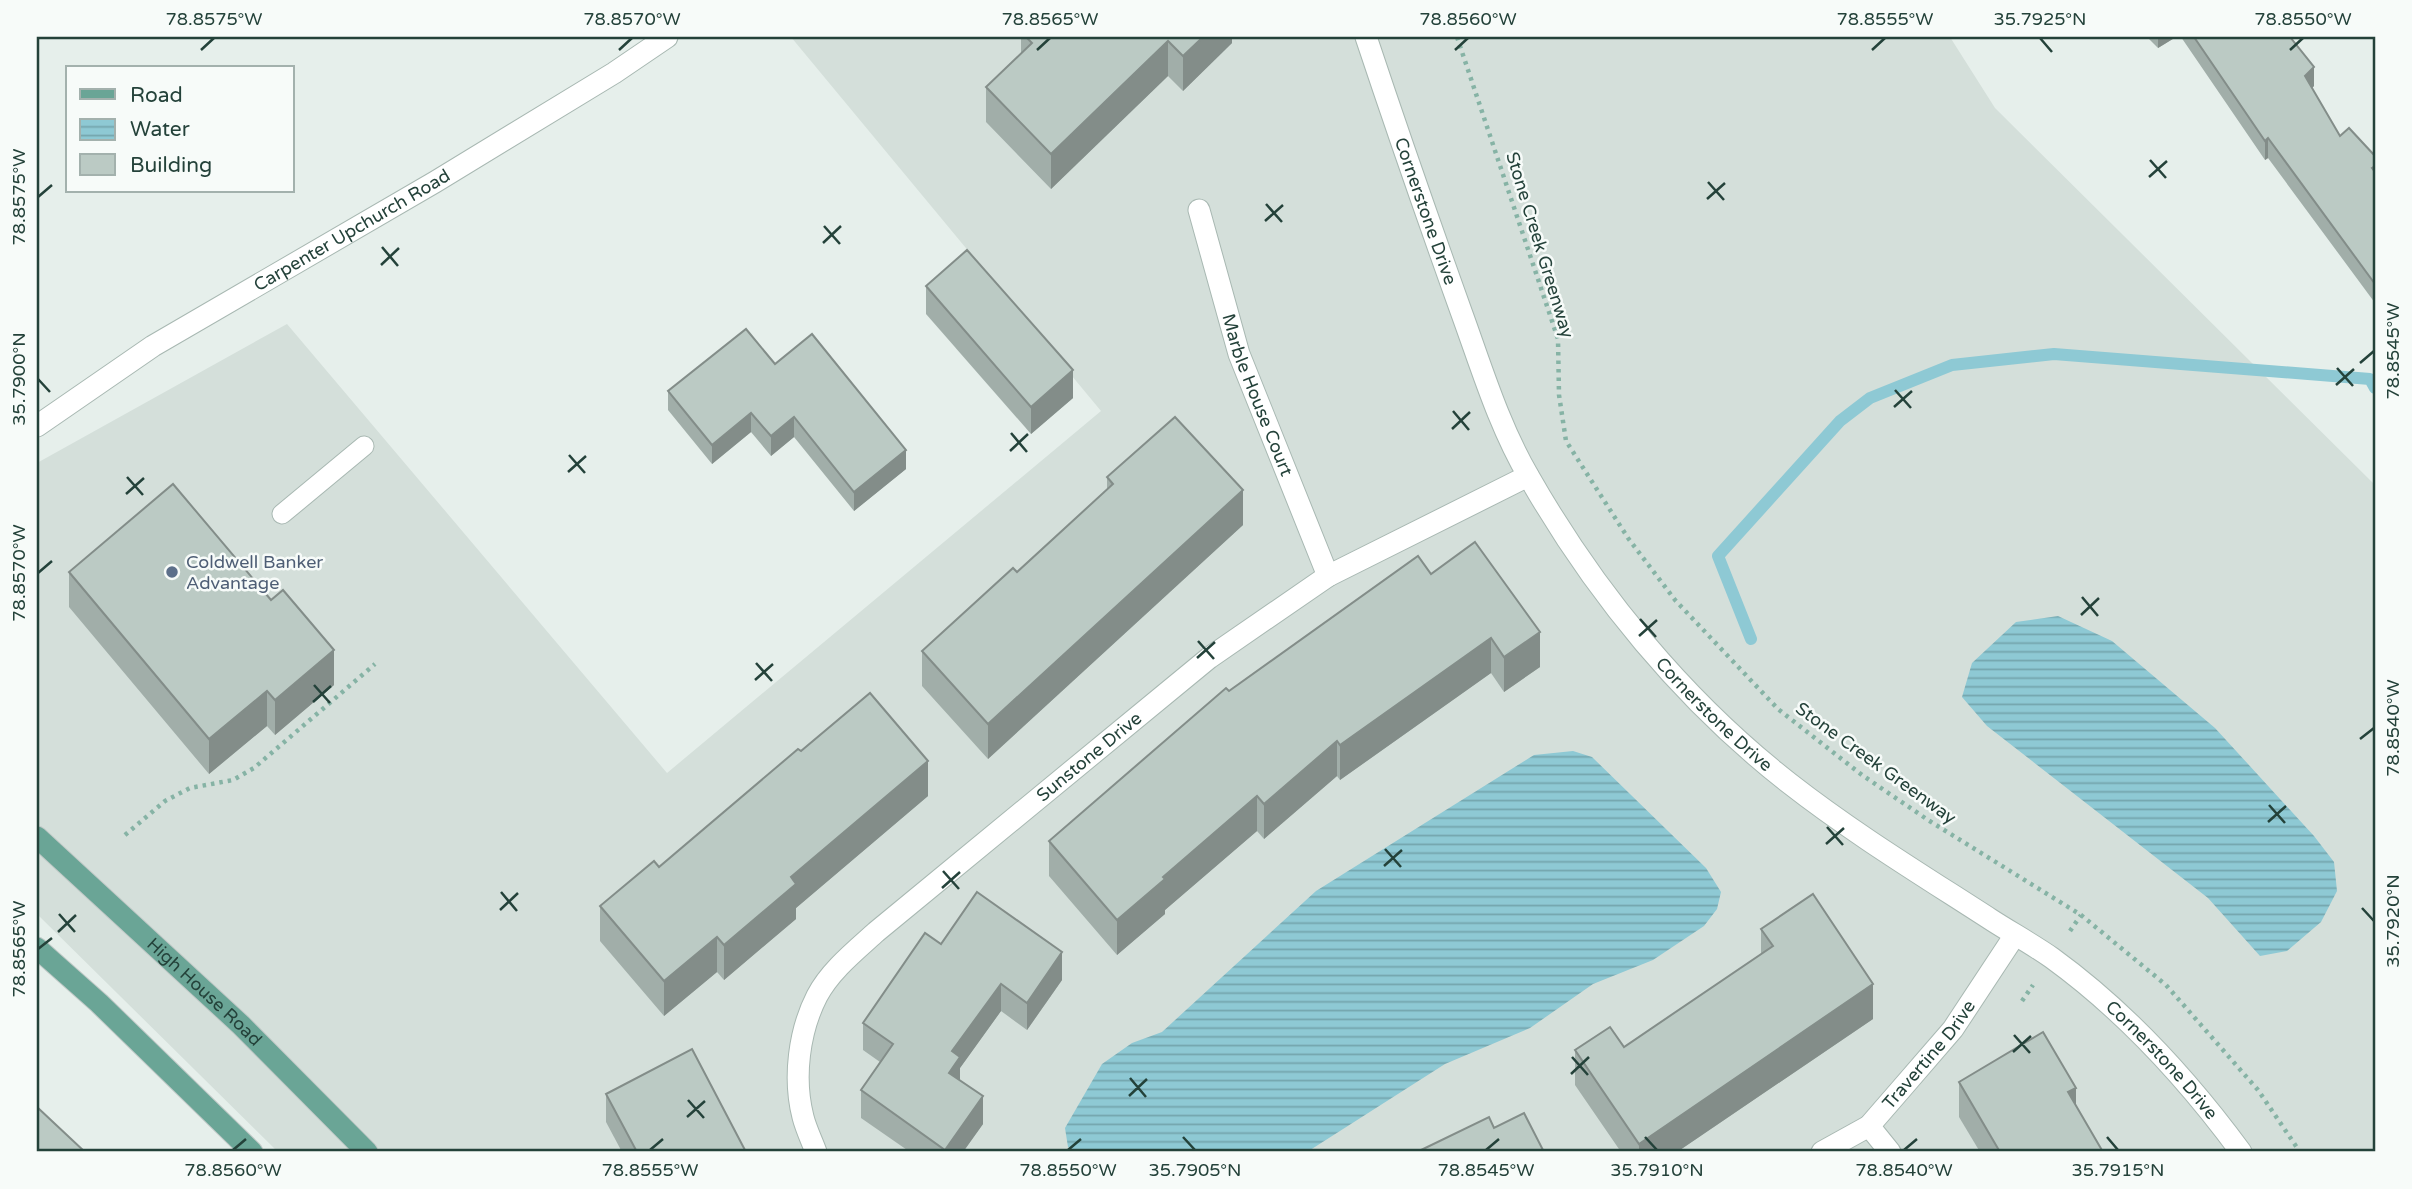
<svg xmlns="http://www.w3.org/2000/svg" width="2412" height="1189" viewBox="0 0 2412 1189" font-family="'Varela Round',sans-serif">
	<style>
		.built { fill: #d4dfda }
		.water { fill: url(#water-rules) }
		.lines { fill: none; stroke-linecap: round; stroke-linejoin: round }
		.stream { stroke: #8ec9d4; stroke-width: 12 }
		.service-casing { stroke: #a8b8b2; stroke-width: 21 }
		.minor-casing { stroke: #a8b8b2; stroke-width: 23 }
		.tertiary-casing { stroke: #a8b8b2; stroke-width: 23 }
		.primary-casing { stroke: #c2cac8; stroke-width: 23 }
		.path { stroke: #86b3a5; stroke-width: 4.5; stroke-dasharray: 3.5 5; stroke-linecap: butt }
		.service { stroke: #fff; stroke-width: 19 }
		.minor { stroke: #fff; stroke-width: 21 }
		.tertiary { stroke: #fff; stroke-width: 21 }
		.primary { stroke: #6aa596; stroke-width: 21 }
		.wall { fill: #a1aea9 }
		.shaded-wall { fill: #838d89 }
		.building { fill: #bbcac4; stroke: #838d89; stroke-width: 2 }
		.ticks { fill: none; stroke: #24423a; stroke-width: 2.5 }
		.service-dot { fill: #5c6f8a; stroke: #f7fbf9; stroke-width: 2.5 }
		.labels { text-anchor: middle; stroke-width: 5; stroke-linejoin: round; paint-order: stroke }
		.street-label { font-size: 18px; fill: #24423a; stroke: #f7fbf9 }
		.service-label { font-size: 18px; fill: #4e5e75; stroke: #f7fbf9; text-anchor: start }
		.neatline { fill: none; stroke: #24423a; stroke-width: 2.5 }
		.ticks-label { font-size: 18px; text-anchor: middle; fill: #24423a }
	</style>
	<defs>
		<pattern id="water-rules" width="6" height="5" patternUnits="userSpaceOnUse" patternTransform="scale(1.75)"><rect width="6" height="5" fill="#8ec9d4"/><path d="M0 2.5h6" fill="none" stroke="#74a5ad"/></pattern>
	</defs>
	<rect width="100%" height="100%" fill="#e6efeb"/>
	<!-- built -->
	<path class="built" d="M791,37h1159l45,71 380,377v667h-2097l-241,-238v-451l250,-139 380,449 434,-362z"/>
	<!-- water -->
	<g class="water">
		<path d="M2058,616l54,25 103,87 99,108 20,26 3,29 -16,31 -34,29 -27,5 -52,-58 -221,-172 -25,-29 10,-34 44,-41z"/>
		<path d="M1573,751l19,6 114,111 15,24 -4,17 -13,17 -51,34 -60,24 -63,44 -85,36 -138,88h-231l-8,-5 -3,-19 37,-64 30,-21 30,-11 154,-141 218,-136z"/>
	</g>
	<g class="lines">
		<!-- stream -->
		<path class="stream" d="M1751,639l-33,-83 122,-135 30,-23 82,-33 102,-11 316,25 5,9"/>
		<!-- service casing -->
		<g class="service-casing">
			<path id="service" d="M282,514l82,-68"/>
		</g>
		<!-- minor casing -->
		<g class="minor-casing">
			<g id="minor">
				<path id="s1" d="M1366,37c31,93 63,185 96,277 20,55 37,112 67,163 66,116 155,224 260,306 64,50 133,92 201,136 20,13 42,25 62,39 73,53 136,122 189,194"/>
				<path id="s2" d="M1199,210l40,144 89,222"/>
				<path d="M1869,1126l21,26"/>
				<path id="s3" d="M816,1152c-4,-11 -10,-23 -13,-35 -10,-39 -4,-86 14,-121 13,-25 38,-45 59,-64l333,-274 119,-82 200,-100"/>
				<path id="s4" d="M1822,1152l47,-26 33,-38 51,-59 62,-94"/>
			</g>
		</g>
		<!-- tertiary casing -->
		<g class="tertiary-casing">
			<g id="tertiary">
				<path id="s5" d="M37,426l116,-80 282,-164 179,-109 53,-36"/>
			</g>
		</g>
		<!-- primary casing -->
		<g class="primary-casing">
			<g id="primary">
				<path id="s6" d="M37,837l204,188 126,127"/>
				<path d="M37,948l62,55 153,149"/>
			</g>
		</g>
		<!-- path -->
		<g class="path">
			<path d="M1457,37l101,302 1,56 7,46 62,97 47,62 103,109 84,66 66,45 153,95 85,70 92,105 42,62"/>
			<path d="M125,835l40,-34 25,-13 43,-8 21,-12 121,-104"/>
			<path d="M2070,931l11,-16"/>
			<path d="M2022,1001l11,-16"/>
		</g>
		<!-- service -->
		<use href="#service" class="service"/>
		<!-- minor -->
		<use href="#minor" class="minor"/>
		<!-- tertiary -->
		<use href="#tertiary" class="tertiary"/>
		<!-- primary -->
		<use href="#primary" class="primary"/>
	</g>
	<!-- wall -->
	<g class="wall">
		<path d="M1021,37h211v6l-49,48 -15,-15 -117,113 -65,-67v-35l35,-34z"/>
		<path d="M2147,37h29l-18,11z"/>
		<path d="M2181,37h109l24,49 -2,2 28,48 35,20v147l-107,-145 -3,2z"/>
		<path d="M926,286l147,112 -42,36 -105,-120z"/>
		<path d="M775,364l131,105 -52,42 -60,-74 -23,19 -20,-24 -39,32 -44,-54v-19z"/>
		<path d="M1107,477l136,48 -255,234 -66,-73v-35l95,-79 90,-83z"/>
		<path d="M69,572l265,113 -59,50 -8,-9 -58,48 -140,-167z"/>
		<path d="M1431,574l109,93 -36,25 -13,-19 -151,107 -3,-4 -73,63 -7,-8 -92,79v4l-48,41 -68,-79v-35l180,-150z"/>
		<path d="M801,751l127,45 -132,112v11l-72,61 -7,-8 -53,44 -64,-75v-35l59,-39z"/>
		<path d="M1761,929l112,90 -196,133h-56l-46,-67v-35l49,-3 137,-93z"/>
		<path d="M941,944l121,36 -35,50 -26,-19 -41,57v12l23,44 -20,28h-53l-49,-34v-28l19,-28 -17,-12v-27z"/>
		<path d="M1959,1082l117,24 27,46h-123l-21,-35z"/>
		<path d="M606,1094l140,58h-124l-16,-30z"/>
	</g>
	<!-- shaded-wall -->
	<g class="shaded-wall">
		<path d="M1203,37h29v6l-49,48v-35z"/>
		<path d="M2158,37h18l-18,11z"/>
		<path d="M1168,41v35l-117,113v-35z"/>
		<path d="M2314,67v19l-9,9v-19z"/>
		<path d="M2268,138v20l-3,2v-19z"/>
		<path d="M1073,370v28l-42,36v-27z"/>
		<path d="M751,413v19l-39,32v-19z"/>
		<path d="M794,417v20l-23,19v-20z"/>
		<path d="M906,450v19l-52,42v-19z"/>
		<path d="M1243,490v35l-255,234v-35z"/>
		<path d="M1540,632v35l-36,25v-35z"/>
		<path d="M1491,638v35l-151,107v-35z"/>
		<path d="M334,650v35l-59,50v-35z"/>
		<path d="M267,691v35l-58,48v-35z"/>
		<path d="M1337,741v35l-73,63v-35z"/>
		<path d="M928,761v35l-132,112v11l-72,61v-35l67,-68z"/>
		<path d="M1257,796v35l-92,79v4l-48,41v-35l46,-43z"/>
		<path d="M717,937v35l-53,44v-35z"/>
		<path d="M1062,952v28l-35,50v-27z"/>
		<path d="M1001,984v27l-41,57v17l-11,-12 3,-22z"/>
		<path d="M1873,984v35l-196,133h-38v-8z"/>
		<path d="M2076,1088v35l-8,-31z"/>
		<path d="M983,1096v28l-20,28h-18v-2z"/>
	</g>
	<!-- building -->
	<g class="building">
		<path d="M1026,37h177l-20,19 -15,-15 -117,113 -65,-67 46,-44z"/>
		<path d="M2194,37h96l24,30 -9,9 35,60 9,-8 26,28v10l-3,2 3,4v112l-107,-146 -3,3z"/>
		<path d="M967,250l106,120 -42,37 -105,-121z"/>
		<path d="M746,329l29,35 37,-30 94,116 -52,42 -60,-75 -23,19 -20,-23 -39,32 -44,-54z"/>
		<path d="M1175,417l68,73 -255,234 -66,-73 91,-83 4,4 96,-88 -6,-7z"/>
		<path d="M173,484l98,116 12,-10 51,60 -59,50 -8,-9 -58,48 -140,-167z"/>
		<path d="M1475,542l65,90 -36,25 -13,-19 -151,107 -3,-4 -73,63 -7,-8 -94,81 2,2 -48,41 -68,-79 177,-153 3,3 189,-135 13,18z"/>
		<path d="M870,693l58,68 -137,116 5,7 -72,61 -7,-8 -53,44 -64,-75 54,-45 5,6 139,-118 3,2z"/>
		<path d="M977,892l85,60 -35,51 -26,-19 -49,67 8,6 -11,16 34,23 -38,54 -84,-60 32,-46 -30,-21 62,-90 16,11z"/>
		<path d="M1813,894l60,90 -234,160 -64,-94 35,-23 14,20 149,-101 -12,-17z"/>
		<path d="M2043,1032l33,56 -8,4 35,60h-103l-41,-70z"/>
		<path d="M692,1049l54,103h-109l-31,-58z"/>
		<path d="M37,1107l48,45h-48z"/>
		<path d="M1524,1113l20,39h-127l72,-35 5,11z"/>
	</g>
	<!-- ticks -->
	<path class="ticks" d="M2040,38l12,14M201,50l13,-12M619,50l13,-12M1037,50l13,-12M1455,50l13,-12M1872,50l13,-12M2290,50l13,-12M2150,160l16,18M2149,177l18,-16M1708,182l16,18M38,197l14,-12M1707,199l18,-16M1266,204l16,18M1265,221l18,-16M824,226l16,18M823,243l18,-17M382,247l16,19M381,265l18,-17M2360,363l14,-12M2337,368l16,18M38,379l12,13M2336,385l18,-16M1895,390l16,18M1894,407l18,-16M1453,411l16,19M1452,429l18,-17M1011,433l16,19M1010,451l18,-17M569,455l16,18M568,472l18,-16M127,477l16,18M126,494l18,-16M38,573l14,-12M2082,597l16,19M2081,615l18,-17M1640,619l16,18M1639,636l18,-16M1198,641l16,18M1197,658l18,-16M756,663l16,18M755,680l18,-16M314,685l16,18M313,702l18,-16M2360,739l14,-11M2269,805l16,18M2268,822l18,-16M1827,827l16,18M1826,844l18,-16M1385,849l16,18M1384,866l18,-16M943,871l16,18M942,888l18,-16M501,892l16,19M2362,908l12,13M500,910l18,-17M59,914l16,18M58,932l18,-17M38,949l14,-11M2014,1035l16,18M2013,1052l18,-16M1572,1057l16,18M1571,1074l18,-17M1130,1078l16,19M1129,1096l18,-17M688,1100l16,18M687,1117l18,-16M1183,1137l12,13M1645,1137l12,13M2107,1137l11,13M233,1150l13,-11M650,1150l13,-11M1068,1150l13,-11M1486,1150l13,-11M1904,1150l13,-11"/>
	<!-- markers -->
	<circle class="service-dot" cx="172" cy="572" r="7"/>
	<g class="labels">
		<!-- street labels -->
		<g class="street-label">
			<text dy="6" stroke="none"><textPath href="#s1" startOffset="184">Cornerstone Drive</textPath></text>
			<text dy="6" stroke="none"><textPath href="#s5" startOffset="371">Carpenter Upchurch Road</textPath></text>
			<text transform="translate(1540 245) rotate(73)" y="6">Stone Creek Greenway</text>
			<text dy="6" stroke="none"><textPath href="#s2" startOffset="194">Marble House Court</textPath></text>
			<text dy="6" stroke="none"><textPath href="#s1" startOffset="772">Cornerstone Drive</textPath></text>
			<text dy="6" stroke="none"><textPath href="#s3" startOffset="525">Sunstone Drive</textPath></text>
			<text transform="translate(1876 763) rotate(36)" y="6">Stone Creek Greenway</text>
			<text dy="6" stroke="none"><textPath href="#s6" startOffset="228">High House Road</textPath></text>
			<text dy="6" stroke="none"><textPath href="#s4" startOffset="147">Travertine Drive</textPath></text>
			<text dy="6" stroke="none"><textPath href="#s1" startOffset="1340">Cornerstone Drive</textPath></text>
		</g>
		<!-- service labels -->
		<g class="service-label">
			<text x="186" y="568">Coldwell Banker<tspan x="186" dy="21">Advantage</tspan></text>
		</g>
	</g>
	<!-- border -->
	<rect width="2412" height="1189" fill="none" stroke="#f7fbf9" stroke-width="77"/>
	<!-- legend -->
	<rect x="66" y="66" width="228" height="126" fill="#f7fbf9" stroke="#a3b1ad" stroke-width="2"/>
	<rect x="80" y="89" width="35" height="10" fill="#6aa596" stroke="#a3b1ad" stroke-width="2"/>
	<text x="130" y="102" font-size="21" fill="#24423a">Road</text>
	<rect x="80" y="119" width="35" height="21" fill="url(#water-rules)" stroke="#a3b1ad" stroke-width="2"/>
	<text x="130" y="136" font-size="21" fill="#24423a">Water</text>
	<rect x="80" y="154" width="35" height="21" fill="#bbcac4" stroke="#a3b1ad" stroke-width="2"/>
	<text x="130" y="172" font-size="21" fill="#24423a">Building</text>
	<rect x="38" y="38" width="2336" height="1112" class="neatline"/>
	<g class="ticks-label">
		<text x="214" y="25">78.8575°W</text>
		<text x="632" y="25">78.8570°W</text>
		<text x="1050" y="25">78.8565°W</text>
		<text x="1468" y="25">78.8560°W</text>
		<text x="1885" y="25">78.8555°W</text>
		<text x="2040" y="25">35.7925°N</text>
		<text x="2303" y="25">78.8550°W</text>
		<text transform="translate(19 197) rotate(-90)" y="6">78.8575°W</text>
		<text transform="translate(2393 351) rotate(-90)" y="6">78.8545°W</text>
		<text transform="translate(19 379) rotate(-90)" y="6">35.7900°N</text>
		<text transform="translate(19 573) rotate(-90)" y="6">78.8570°W</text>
		<text transform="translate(2393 728) rotate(-90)" y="6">78.8540°W</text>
		<text transform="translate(2393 921) rotate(-90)" y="6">35.7920°N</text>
		<text transform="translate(19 949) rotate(-90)" y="6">78.8565°W</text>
		<text x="233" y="1176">78.8560°W</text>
		<text x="650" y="1176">78.8555°W</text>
		<text x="1068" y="1176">78.8550°W</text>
		<text x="1195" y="1176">35.7905°N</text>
		<text x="1486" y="1176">78.8545°W</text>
		<text x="1657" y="1176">35.7910°N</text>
		<text x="1904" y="1176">78.8540°W</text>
		<text x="2118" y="1176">35.7915°N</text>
	</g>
</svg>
